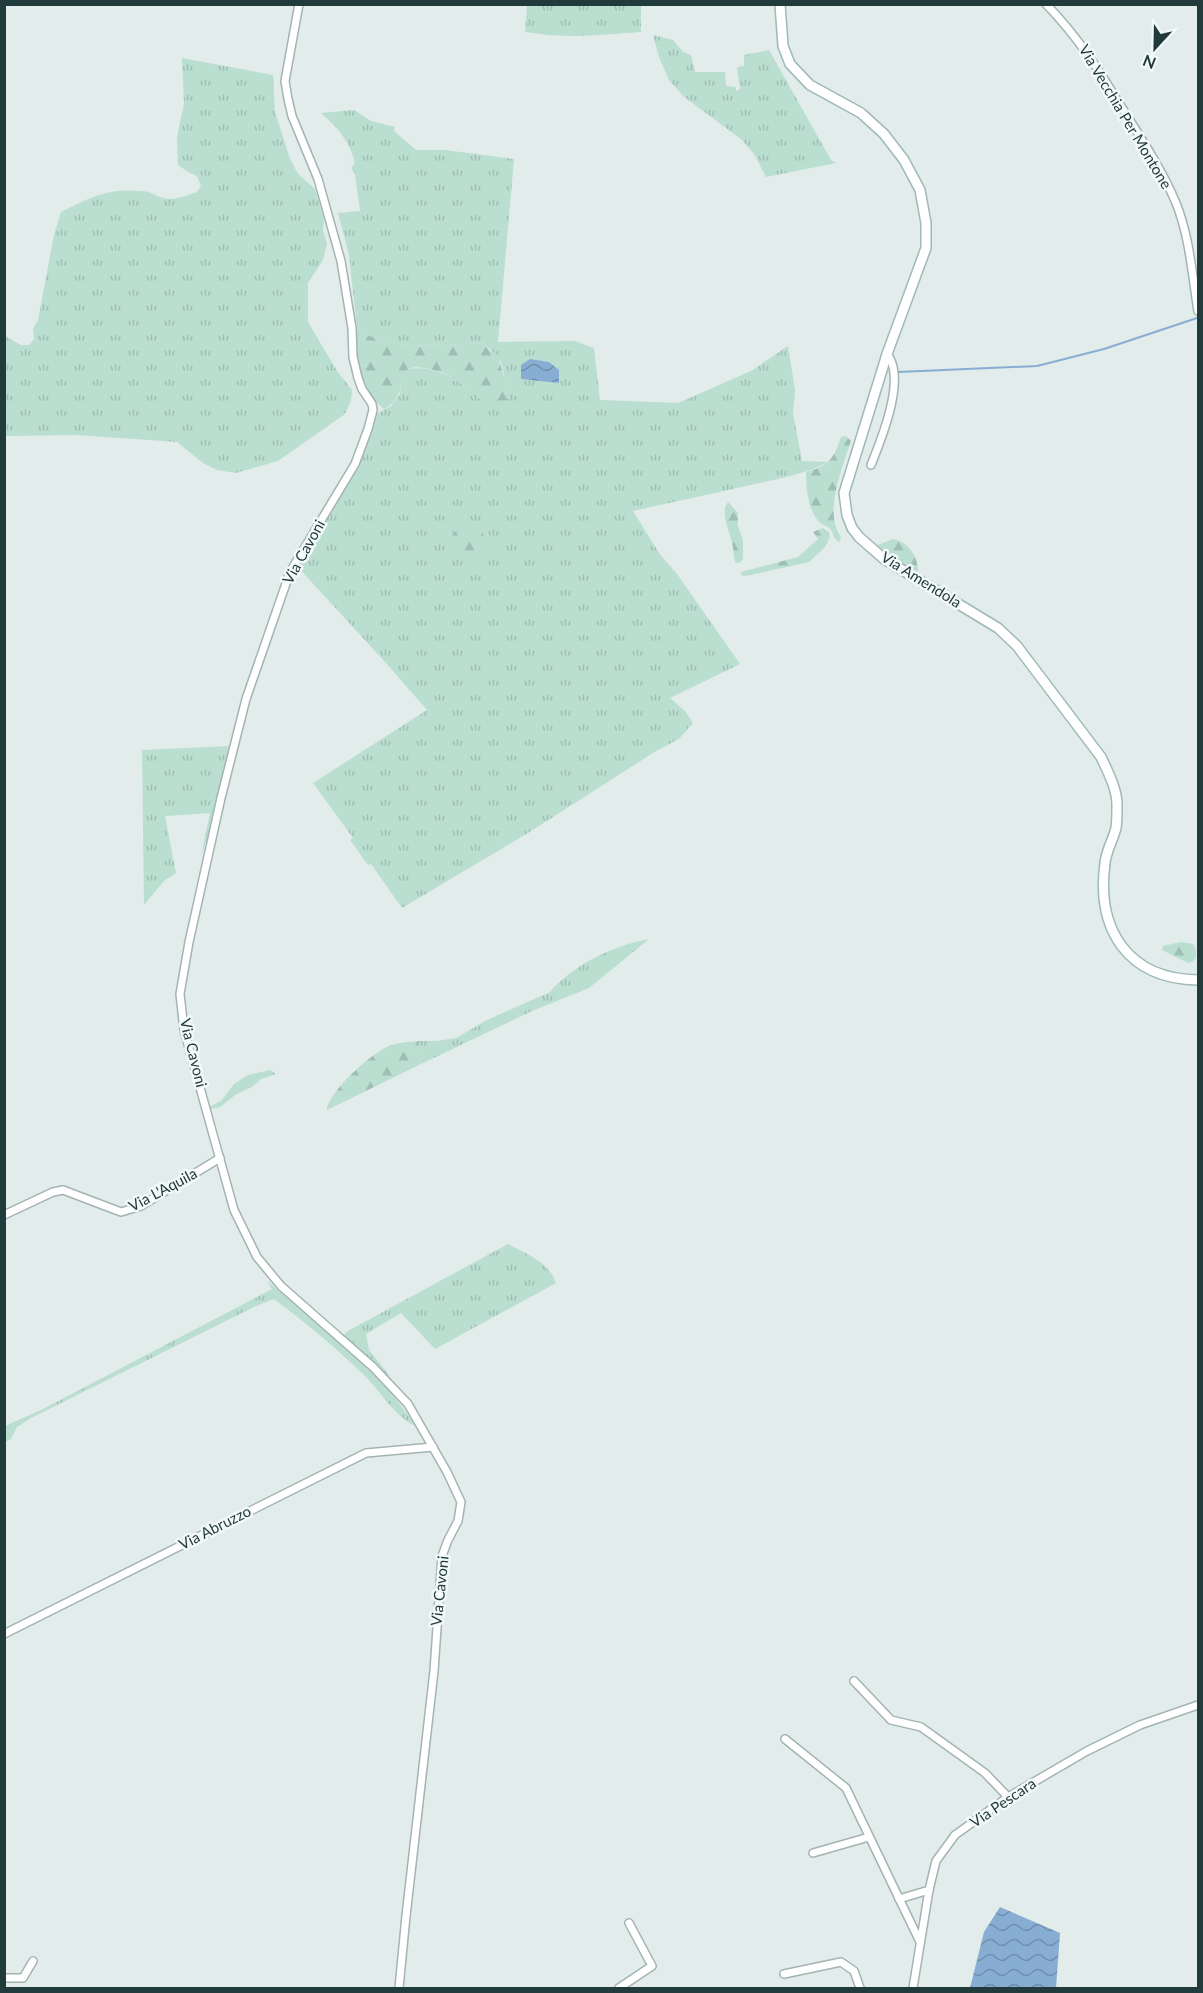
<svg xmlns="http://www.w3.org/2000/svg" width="1203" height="1993" viewBox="0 0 1203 1993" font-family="Lato,sans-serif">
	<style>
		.grass { fill: url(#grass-tufts) }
		.forest { fill: url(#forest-firs) }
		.water { fill: url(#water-waves) }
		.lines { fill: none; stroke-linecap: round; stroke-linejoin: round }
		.stream { stroke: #88add3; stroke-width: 2 }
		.street-casing { stroke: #a4b3b3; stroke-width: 10 }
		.secondary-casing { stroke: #9fb8b8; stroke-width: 12 }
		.street { stroke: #fff; stroke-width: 7 }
		.secondary { stroke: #fff; stroke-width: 9 }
		.labels { text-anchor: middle; stroke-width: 5; stroke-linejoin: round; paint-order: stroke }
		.street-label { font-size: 15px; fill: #213b3d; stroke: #f2f9f8 }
	</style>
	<defs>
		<pattern id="grass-tufts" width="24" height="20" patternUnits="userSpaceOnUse" patternTransform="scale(1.5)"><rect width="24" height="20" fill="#baded0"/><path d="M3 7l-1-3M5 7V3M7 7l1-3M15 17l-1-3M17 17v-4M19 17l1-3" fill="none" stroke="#a0bfb4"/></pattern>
		<pattern id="forest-firs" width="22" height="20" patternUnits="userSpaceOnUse" patternTransform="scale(1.5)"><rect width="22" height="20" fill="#baded0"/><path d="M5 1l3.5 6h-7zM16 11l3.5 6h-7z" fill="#a0bfb4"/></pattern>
		<pattern id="water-waves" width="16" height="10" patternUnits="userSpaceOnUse" patternTransform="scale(1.5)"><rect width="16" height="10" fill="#88add3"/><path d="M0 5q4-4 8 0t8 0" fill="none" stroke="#6f8eac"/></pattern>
	</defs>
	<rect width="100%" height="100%" fill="#e1eceb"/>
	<!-- grass -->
	<g class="grass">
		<path d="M527,5h114v27c-41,3 -74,7 -116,0z"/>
		<path d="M653,35l20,5 10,12 8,3 4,17h30l1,14 10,1v4l4,-2 -3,-22 7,-1v-11l25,-5 62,110 5,3 -70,14 -12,-23 -12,-14 -59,-44 -14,-16 -10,-23z"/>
		<path d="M182,58l91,17 2,37 15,47 8,15 17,15 9,30 -1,12 4,13 -4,16 -15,23v39l29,49 15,19 -1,10 -6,14 -67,47 -42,12 -19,-3 -14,-7 -26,-21 -100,-7 -71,1 -1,6v-106l16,9h8l5,-6 -1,-10 5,-9 16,-85 7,-23c30,-15 46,-24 81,-21 7,0 12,4 18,6 12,5 25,-1 37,-5l4,-6 -4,-10 -9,-4 -10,-7 -1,-28 7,-33z"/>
		<path d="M354,110l17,11 24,6 -1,4 22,19h29l69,9 -16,183 77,-1 19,7 6,52 78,3 73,-32 37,-25 7,44 -2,23 9,48 26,1 -17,8 -24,7 -154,34 26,42 18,21 63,90 -70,34 15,13 8,12 -14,16 -23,12 -128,82 -126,75 -31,-44 -3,1 -18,-25 3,-2 -40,-55 114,-73 -41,-47 -91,-99 50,-77 28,-71 18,-10 9,-12 3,-21 5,-4c28,-4 53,11 72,30l30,-14c-7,-8 -6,-14 -9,-23 -4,-9 -12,-12 -17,-19 -39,1 -94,10 -127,-14l-8,-74 -11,-42 22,-2 -5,-37 -4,-6 4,-5c-6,-23 -17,-35 -34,-50z"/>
		<path d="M231,746l-16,70 -14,40 9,-43 -45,3 11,57 -12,8 -20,24 -2,-155z"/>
		<path d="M649,939l-60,49 -57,23 -111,53 -6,-13 5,-10h17l19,-3 31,-18 63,-28c24,-28 63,-46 99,-53z"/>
		<path d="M270,1070l6,4 -15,5 -9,8 -17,8 -15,12 -12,3 3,-4 10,-5 13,-17 14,-9z"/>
		<path d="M508,1244c19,10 42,19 48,39l-121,66 -34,-36 -35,21 3,16 20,25 -4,2 -42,-40 3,-5z"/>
		<path d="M267,1281c51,43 114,88 148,145 -22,-11 -35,-36 -52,-52 -28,-27 -58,-52 -89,-75l-18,7 -225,112 -14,9 -6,12 -6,3v-16l38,-17 229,-120z"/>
	</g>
	<!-- forest -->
	<g class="forest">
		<path d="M357,329c33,24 89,15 127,14l4,6 10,6 5,19 8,13 -1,10 -8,7c-4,0 -10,0 -14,-1 -8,-2 -13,-9 -19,-14 -8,-7 -18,-13 -28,-17 -59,-18 -23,19 -57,37 -18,-12 -39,-61 -27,-80z"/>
		<path d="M846,436l5,5c-8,25 -28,73 -10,96l-2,5c-6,-4 -5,-7 -8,-12 -3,-4 -8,-5 -12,-8 -11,-13 -13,-34 -13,-50 22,-6 28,-13 35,-35z"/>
		<path d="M728,502l10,11v13l5,15v18l-4,4h-3c-3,-6 -2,-9 -3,-15 -2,-14 -10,-27 -8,-41z"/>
		<path d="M470,524c25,5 16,41 -15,34 -10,-16 -3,-30 15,-34z"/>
		<path d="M823,528l6,4 1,5 -5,10 -16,15 -63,14 -5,-1v-3l57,-15 20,-18 -5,-7z"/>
		<path d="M893,539c16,3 26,19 25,35l-13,-6 -29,-20 2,-3z"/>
		<path d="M1181,942l12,2c4,6 5,13 -1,18l-4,1 -26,-13 1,-4z"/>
		<path d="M420,1041l-5,10 6,13 -94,46c1,-18 47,-60 65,-65 8,-3 19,-3 28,-4z"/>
	</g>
	<!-- water -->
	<g class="water">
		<path d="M530,359l19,3 10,8v13l-38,-4v-14z"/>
		<path d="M1000,1907l60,26 -4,55h-86l14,-56z"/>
	</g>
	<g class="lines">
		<!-- stream -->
		<path class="stream" d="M898,372l139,-6 67,-17 93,-31"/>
		<!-- street casing -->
		<g class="street-casing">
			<g id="street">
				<path d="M299,4l-14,77 3,18 4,17 26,63 23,82 11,67 1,29 5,21 4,11 10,15 1,6 -5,19 -13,35 -65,108 -44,127 -25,99 -32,144 -9,52 4,36 50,180 23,47 24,29 92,81 35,37 39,68 14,30 -3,19 -10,19 -6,16 -8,115 -28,245 -7,72"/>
				<path d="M1046,4c35,36 57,73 83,115 17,27 35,55 47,84 14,35 16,72 22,108"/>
				<path d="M871,465c10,-25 36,-87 16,-111"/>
				<path d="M4,1215l49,-23 10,-2 58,22 20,-6 79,-48"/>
				<path d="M4,1634l362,-181 67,-6"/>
				<path d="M854,1681l37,39 30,7 64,46 23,24"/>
				<path d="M785,1739l61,49 74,154"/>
				<path d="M813,1853l56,-16"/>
				<path d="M899,1899l30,-9"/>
				<path d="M784,1974l57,-12 13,9 6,17"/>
				<path d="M4,1978h19l10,-17"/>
				<path d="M619,1988l33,-22 -23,-43"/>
				<path d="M913,1988l16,-98 7,-29 19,-26 53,-38 79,-46 53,-26 58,-20"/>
			</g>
		</g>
		<!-- secondary casing -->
		<g class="secondary-casing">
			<path id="secondary" d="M780,4l3,42 7,18 20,21 51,28 23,21 20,26 16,30 6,33v25l-39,106 -43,139 3,22 5,13 7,9 25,22 114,69 19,18 84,111c7,15 16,32 16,48 0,7 0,16 -1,23 -3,12 -10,23 -11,35 -9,67 23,116 93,117"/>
		</g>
		<!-- street -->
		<use href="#street" class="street"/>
		<!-- secondary -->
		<use href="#secondary" class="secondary"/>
	</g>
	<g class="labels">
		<!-- street labels -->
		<g class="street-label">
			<text transform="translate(1125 117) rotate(59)" y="5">Via Vecchia Per Montone</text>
			<text transform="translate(304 552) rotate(-61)" y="5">Via Cavoni</text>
			<text transform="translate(921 580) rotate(32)" y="5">Via Amendola</text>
			<text transform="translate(193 1053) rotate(76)" y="5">Via Cavoni</text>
			<text transform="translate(163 1190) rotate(-28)" y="5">Via L'Aquila</text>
			<text transform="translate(215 1528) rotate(-27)" y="5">Via Abruzzo</text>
			<text transform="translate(440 1591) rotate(-84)" y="5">Via Cavoni</text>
			<text transform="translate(1003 1803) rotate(-34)" y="5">Via Pescara</text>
		</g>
	</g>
	<!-- border -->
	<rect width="1203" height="1993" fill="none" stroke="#213b3d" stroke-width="12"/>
	<!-- north arrow -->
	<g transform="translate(1155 48) rotate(202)" stroke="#f2f9f8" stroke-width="4.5" paint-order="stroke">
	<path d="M0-4.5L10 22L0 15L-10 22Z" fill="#213b3d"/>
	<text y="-9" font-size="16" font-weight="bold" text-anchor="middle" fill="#213b3d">N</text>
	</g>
</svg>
